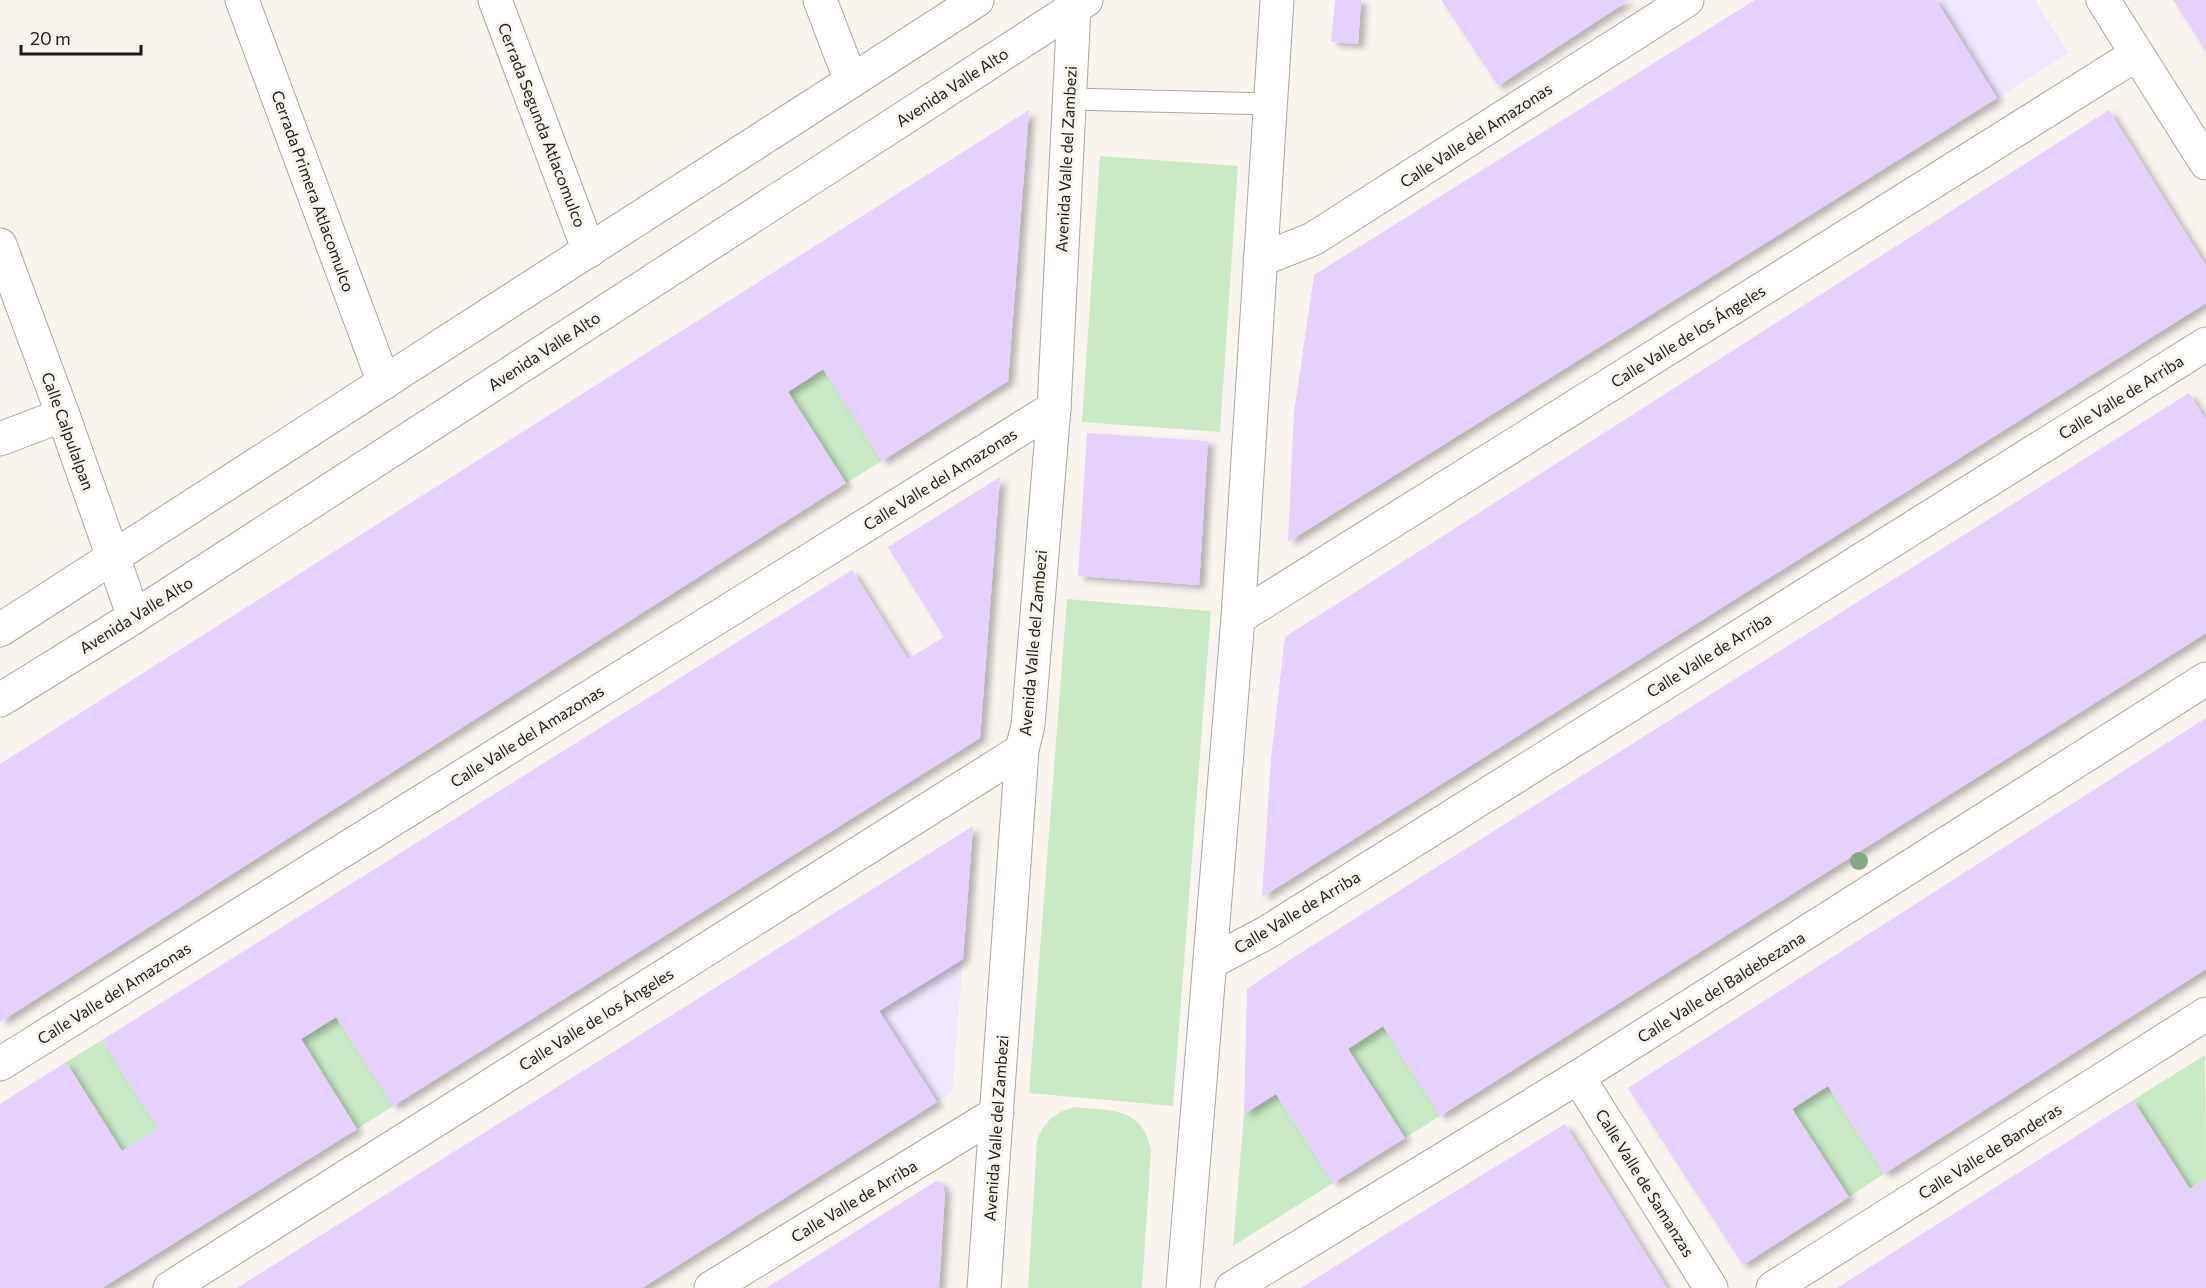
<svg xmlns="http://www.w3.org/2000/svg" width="2206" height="1288" viewBox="0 0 2206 1288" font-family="Commissioner,sans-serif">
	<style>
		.education { fill: #efe7fc }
		.green { fill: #caeac6 }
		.building { fill: #e5d0ff; filter: url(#shadow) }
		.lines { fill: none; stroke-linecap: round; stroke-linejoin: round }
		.service-casing { stroke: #aaa5a0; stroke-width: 23 }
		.minor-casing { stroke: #aaa5a0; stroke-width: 35 }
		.tertiary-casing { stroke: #aaa5a0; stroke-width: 35 }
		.service { stroke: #fff; stroke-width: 21 }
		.minor { stroke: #fff; stroke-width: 33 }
		.tertiary { stroke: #fff; stroke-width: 33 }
		.tree { fill: #88a680 }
		.labels { text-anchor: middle; stroke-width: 6; stroke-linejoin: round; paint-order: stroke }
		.street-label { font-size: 16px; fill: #1d1b19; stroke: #faf4ef }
	</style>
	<defs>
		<filter id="shadow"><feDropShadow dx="6" dy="4" stdDeviation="3" flood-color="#0004"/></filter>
	</defs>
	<rect width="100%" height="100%" fill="#faf4ef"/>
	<!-- education -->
	<g class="education">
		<path d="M1936,0h99l34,53 -72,45z"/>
		<path d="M963,959l-11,134 -15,9 -58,-91z"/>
	</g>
	<!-- green -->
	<g class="green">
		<path d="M1100,156l138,10 -18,266 -138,-10z"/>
		<path d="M823,369l59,92 -36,22 -58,-91z"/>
		<path d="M1067,599l144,12 -38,495 -144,-13z"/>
		<path d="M336,1017l57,89 -36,23 -56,-90z"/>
		<path d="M1383,1026l57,90 -35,22 -57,-89z"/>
		<path d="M102,1040l56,89 -36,22 -56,-89z"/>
		<path d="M2205,1055l1,124 -16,10 -57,-89z"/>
		<path d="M1828,1086l56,88 -35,23 -57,-88z"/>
		<path d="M1276,1094l57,89 -100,63 11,-132z"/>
		<path d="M1075,1107c36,4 69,0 76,44l-9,137h-114l9,-148c8,-19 18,-28 38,-33z"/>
	</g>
	<!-- building -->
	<g class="building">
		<path d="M1335,0h26l-3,44 -27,-2z"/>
		<path d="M1441,0h188l-131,86z"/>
		<path d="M1755,0h181l61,98 -709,444 6,-129 20,-138z"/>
		<path d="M2173,0h33v52l-20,-32z"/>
		<path d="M1029,110l-21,271 -126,80 -59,-92 -35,23 58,91 -846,539v-258z"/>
		<path d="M2109,110l97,156v37l-944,594 9,-138 14,-122z"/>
		<path d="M2189,393l17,27v213l-766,483 -57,-90 -35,23 57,89 -72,45 -57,-89 -32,20 3,-125 44,-30z"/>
		<path d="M1087,433l121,8 -9,144 -121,-9z"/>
		<path d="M1000,477l-20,261 -587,368 -57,-89 -35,22 56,90 -255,159h-102v-184l66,-42 56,89 36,-22 -56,-89 750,-470 56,89 36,-22 -56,-90z"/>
		<path d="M2206,718v251l-322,205 -56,-88 -36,23 57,88 -106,68 -115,-177z"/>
		<path d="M973,826l-10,133 -84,52 58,91 -214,135 -81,51h-405z"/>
		<path d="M2133,1100l57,89 16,-10v109h-369z"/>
		<path d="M1565,1124l102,164h-366l82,-52z"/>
		<path d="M936,1181l5,1 4,10 -6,96h-173z"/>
	</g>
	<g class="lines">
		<!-- service casing -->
		<g class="service-casing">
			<path id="service" d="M1069,99l201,5"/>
		</g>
		<!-- minor casing -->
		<g class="minor-casing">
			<g id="minor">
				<path d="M242,0l142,383"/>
				<path d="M495,0l94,251"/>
				<path d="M820,0l31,81"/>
				<path d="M0,245l63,170 71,202"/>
				<path d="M1260,260l53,-21 374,-239"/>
				<path d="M0,439l63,-24"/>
				<path d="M1238,618l899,-564"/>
				<path d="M1211,962l55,-29 940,-589"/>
				<path d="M0,1064l1054,-656"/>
				<path d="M1578,1077l133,211"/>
				<path d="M170,1288l852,-538"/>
				<path d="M711,1288l286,-175"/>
				<path d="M1232,1288l346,-211 628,-398"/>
				<path d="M1773,1288l433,-274"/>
			</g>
		</g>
		<!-- tertiary casing -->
		<g class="tertiary-casing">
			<g id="tertiary">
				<path d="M2103,0l103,163"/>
				<path d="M0,630l977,-630"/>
				<path d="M0,700l134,-83 952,-617"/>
				<path d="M984,1288l38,-538 6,-25 26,-317 20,-400 5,-8"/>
				<path d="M1183,1288l55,-670 39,-618"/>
			</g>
		</g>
		<!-- service -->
		<use href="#service" class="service"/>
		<!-- minor -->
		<use href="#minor" class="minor"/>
		<!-- tertiary -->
		<use href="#tertiary" class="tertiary"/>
	</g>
	<!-- trees -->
	<circle class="tree" cx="1859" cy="861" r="9"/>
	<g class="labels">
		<!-- street labels -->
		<g class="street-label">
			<text transform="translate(952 87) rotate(-33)" y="6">Avenida Valle Alto</text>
			<text transform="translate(542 125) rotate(69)" y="6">Cerrada Segunda Atlacomulco</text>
			<text transform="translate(1476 135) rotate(-33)" y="6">Calle Valle del Amazonas</text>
			<text transform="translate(1066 159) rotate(-87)" y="6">Avenida Valle del Zambezi</text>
			<text transform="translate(313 191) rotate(70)" y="6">Cerrada Primera Atlacomulco</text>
			<text transform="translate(1688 336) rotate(-32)" y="6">Calle Valle de los Ángeles</text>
			<text transform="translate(544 351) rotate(-33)" y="6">Avenida Valle Alto</text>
			<text transform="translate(2121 397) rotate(-32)" y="6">Calle Valle de Arriba</text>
			<text transform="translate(68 431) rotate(70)" y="6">Calle Calpulalpan</text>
			<text transform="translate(940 479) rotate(-32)" y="6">Calle Valle del Amazonas</text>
			<text transform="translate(136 615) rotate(-32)" y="6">Avenida Valle Alto</text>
			<text transform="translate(1033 643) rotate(-85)" y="6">Avenida Valle del Zambezi</text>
			<text transform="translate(1709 655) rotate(-32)" y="6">Calle Valle de Arriba</text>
			<text transform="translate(527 736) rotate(-32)" y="6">Calle Valle del Amazonas</text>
			<text transform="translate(1297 912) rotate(-31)" y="6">Calle Valle de Arriba</text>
			<text transform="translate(1721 987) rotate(-32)" y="6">Calle Valle del Baldebezana</text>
			<text transform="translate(114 993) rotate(-32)" y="6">Calle Valle del Amazonas</text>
			<text transform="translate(596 1019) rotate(-32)" y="6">Calle Valle de los Ángeles</text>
			<text transform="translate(996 1128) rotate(-86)" y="6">Avenida Valle del Zambezi</text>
			<text transform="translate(1990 1151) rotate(-32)" y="6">Calle Valle de Banderas</text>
			<text transform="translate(1645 1183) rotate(58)" y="6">Calle Valle de Samanzas</text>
			<text transform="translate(854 1201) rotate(-31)" y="6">Calle Valle de Arriba</text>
		</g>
	</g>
	<!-- scale -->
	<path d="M21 45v9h120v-9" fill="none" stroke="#1d1b19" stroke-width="3"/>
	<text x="30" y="45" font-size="18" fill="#1d1b19" stroke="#faf4ef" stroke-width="4.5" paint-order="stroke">20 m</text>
</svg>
